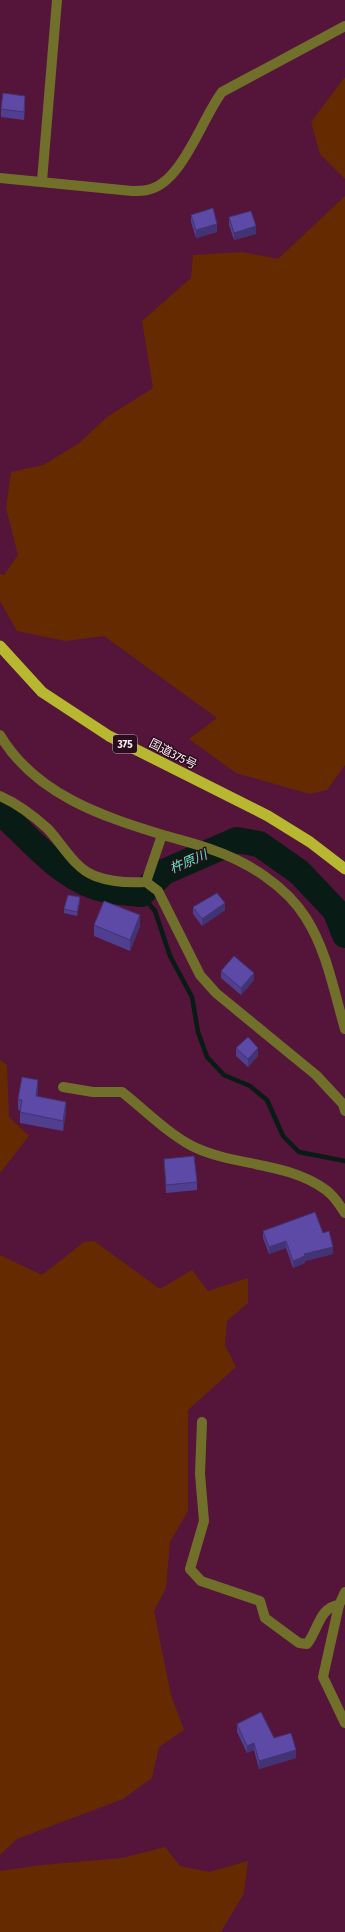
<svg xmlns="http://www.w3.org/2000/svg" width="345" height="1932" viewBox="0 0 345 1932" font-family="'Fira Sans Condensed','Noto Sans JP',sans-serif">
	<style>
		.green { fill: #662a00 }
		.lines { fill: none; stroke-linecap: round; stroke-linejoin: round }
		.stream { stroke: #081b14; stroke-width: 4.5 }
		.river { stroke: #081b14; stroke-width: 26 }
		.minor { stroke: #70702b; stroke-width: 10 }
		.tertiary { stroke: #70702b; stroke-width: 10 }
		.trunk { stroke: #b8b830; stroke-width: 11 }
		.wall { fill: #503f8f }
		.shaded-wall { fill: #413374 }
		.building { fill: #5d49a6; stroke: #413374 }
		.labels { text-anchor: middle; stroke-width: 3; stroke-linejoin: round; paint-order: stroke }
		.shield { fill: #2a0e1d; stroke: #bca9b2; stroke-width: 1 }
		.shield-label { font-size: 11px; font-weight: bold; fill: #fbebf2 }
		.street-label { font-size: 12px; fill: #fbebf2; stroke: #2a0e1d }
		.water-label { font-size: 13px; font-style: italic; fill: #59e8bd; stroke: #2a0e1d }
	</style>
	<rect width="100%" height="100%" fill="#551439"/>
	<!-- green -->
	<g class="green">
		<path d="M344,78h1v101l-25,-25 -9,-32z"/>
		<path d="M345,196v569l-18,25 -17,4 -74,-21 -47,-34 28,-21 -113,-82 -39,5 -48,-10 -17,-30v-27l4,1 14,-20 -12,-47 5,-36 32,-7 35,-21 29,-27 46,-29 -11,-67 49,-43 2,-23 49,-3 36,7z"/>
		<path d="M0,1060l7,5 2,52 20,19 -29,37z"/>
		<path d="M94,1241l66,48 32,-19 16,21 40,-13v25l-21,18 -2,24 11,22 -48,43v101l-18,31 -4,46 -12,23 17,84 13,35 -25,17 -7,31 -29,21 -106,40 -17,16v-600l42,20 42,-33z"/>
		<path d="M165,1847l15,19 29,6 39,-11 -4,32 -23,39h-221v-61l42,-6 80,-7z"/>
	</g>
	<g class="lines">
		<!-- stream -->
		<path class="stream" d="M141,894l14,17 15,45 22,41 6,35 9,25 17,18 26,11 17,14 16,36 16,16 46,9"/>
		<!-- river -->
		<path class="river" d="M0,812c33,28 62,69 107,78 11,2 23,3 34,4l23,-22 73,-32 22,4 40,28 36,38 10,25"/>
		<!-- minor -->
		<g class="minor">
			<path d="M0,178l132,13c5,0 10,0 15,-1 35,-6 55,-72 75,-98l123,-66"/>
			<path d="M42,181l15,-181"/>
			<path d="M0,796c16,7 35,21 48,33 14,15 27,40 47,47 16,6 35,7 51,6l16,-47"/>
			<path d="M146,882l12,9 42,84 16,18 100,82 27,29 2,7"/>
			<path d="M63,1087l30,5h29c23,18 44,40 70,54 42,21 95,15 134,44 8,6 14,15 19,23"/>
			<path d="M202,1422l-2,52 4,47 -14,48 11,12 59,20 5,17 34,25 8,1c11,-13 12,-37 32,-39"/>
			<path d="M345,1592l-6,13 -16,72 22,46"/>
		</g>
		<!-- tertiary -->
		<path class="tertiary" d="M0,735c35,59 101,81 163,100 17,5 34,9 50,15 35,12 73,36 93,68 21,33 28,74 39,111"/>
		<!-- trunk -->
		<path class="trunk" d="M0,646l42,46 67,44 159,80 42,26 35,27"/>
	</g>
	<!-- wall -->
	<g class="wall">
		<path d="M25,104l-1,16 -23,-3v-8z"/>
		<path d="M191,215l26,17 -21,6 -5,-16z"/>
		<path d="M229,217l27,17 -22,6 -5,-15z"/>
		<path d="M80,901l-3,15 -13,-3v-4z"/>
		<path d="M193,907l32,3 -23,16 -9,-12z"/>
		<path d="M94,925l46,1 -10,25 -36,-15z"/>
		<path d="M221,971l33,9 -13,15 -20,-17z"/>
		<path d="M236,1048l22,8 -10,11 -12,-11z"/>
		<path d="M38,1091l-1,5 29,16 -3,19 -43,-8v-13h-2v-11z"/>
		<path d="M164,1159l33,23v8l-31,3z"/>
		<path d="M263,1231l60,2 10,21 -28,7v2l-12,5 -7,-20 -17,6 -6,-16z"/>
		<path d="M237,1724l37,14 22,20 -37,11 -5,-19 -7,3 -10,-21z"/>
	</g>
	<!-- shaded-wall -->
	<g class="shaded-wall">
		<path d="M25,96v8l-1,16v-8z"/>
		<path d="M217,224v8l-21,6v-8z"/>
		<path d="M256,226v8l-22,6v-7z"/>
		<path d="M80,897v4l-3,15v-4z"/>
		<path d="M225,903v7l-23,16v-7z"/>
		<path d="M140,915v11l-10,25v-11z"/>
		<path d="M254,973v7l-13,15v-7z"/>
		<path d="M258,1048v8l-10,11v-8z"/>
		<path d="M38,1080v11l-2,15v-10z"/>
		<path d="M66,1102v10l-3,19v-10z"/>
		<path d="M286,1241v7l-17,6v-7z"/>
		<path d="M333,1247v7l-28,7v2l-12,5v-7l11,-7z"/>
		<path d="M254,1743v7l-7,3v-7z"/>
		<path d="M296,1750v8l-37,11v-8z"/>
	</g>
	<!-- building -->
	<g class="building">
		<path d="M3,93l22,3 -1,16 -23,-3z"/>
		<path d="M213,208l4,16 -21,6 -5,-15z"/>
		<path d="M251,211l5,15 -22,7 -5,-16z"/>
		<path d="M217,893l8,10 -23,16 -9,-12z"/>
		<path d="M68,895l12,2 -3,15 -13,-3z"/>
		<path d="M104,901l36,14 -10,25 -36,-15z"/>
		<path d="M234,956l20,17 -13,15 -20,-17z"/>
		<path d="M248,1037l10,11 -10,11 -12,-11z"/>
		<path d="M22,1077l16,3 -2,16 30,6 -3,19 -43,-9 2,-12 -4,-1z"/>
		<path d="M194,1156l3,26 -31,3 -2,-26z"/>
		<path d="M315,1212l8,21 6,-2 4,16 -29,7 1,2 -12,5 -7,-20 -17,6 -6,-16z"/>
		<path d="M261,1712l13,26 17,-5 5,17 -37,11 -5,-18 -7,3 -10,-22z"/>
	</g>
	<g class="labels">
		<!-- shield labels -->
		<rect class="shield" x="113" y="735" width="24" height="18" rx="3"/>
		<g class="shield-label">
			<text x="125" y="748">375</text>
		</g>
		<!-- street labels -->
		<g class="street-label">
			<text transform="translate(173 754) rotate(27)" y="4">国道375号</text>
		</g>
		<!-- water labels -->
		<g class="water-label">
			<text transform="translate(188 861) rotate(-23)" y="5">杵原川</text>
		</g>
	</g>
</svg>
